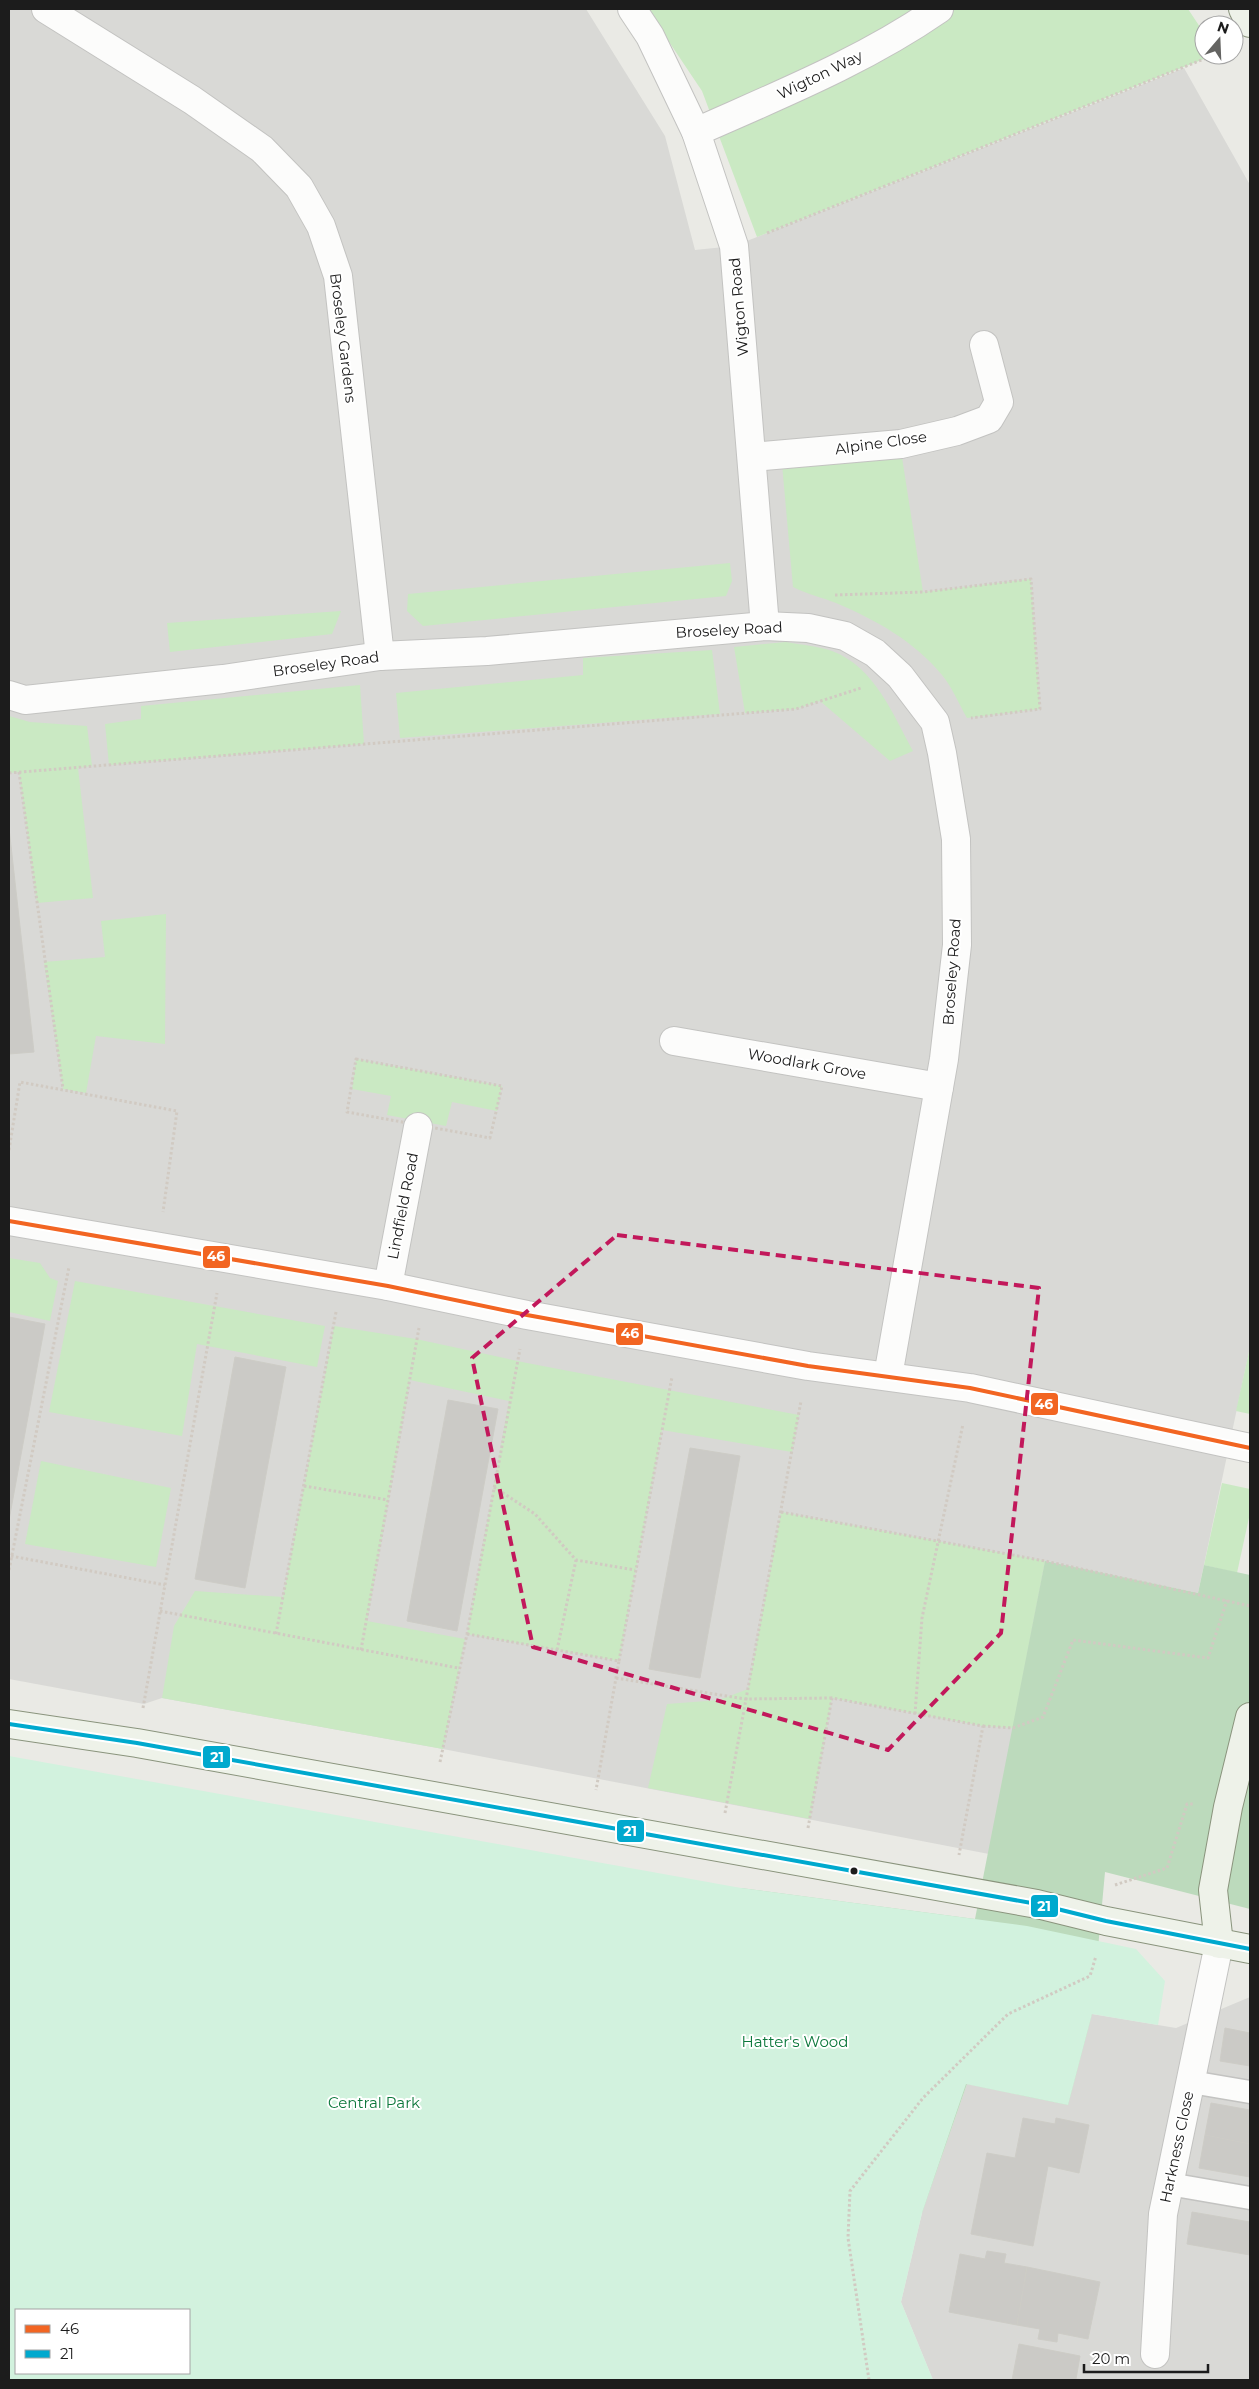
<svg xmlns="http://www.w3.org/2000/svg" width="1259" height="2389" viewBox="0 0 1259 2389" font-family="Montserrat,sans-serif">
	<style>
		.residential { fill: #d9d9d6 }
		.grass { fill: #cae9c3 }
		.forest { fill: #bcdabc }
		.park { fill: #d2f2de; fill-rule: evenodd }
		.building { fill: #cbcac6; stroke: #cdccc6 }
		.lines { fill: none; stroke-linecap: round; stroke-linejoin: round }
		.lane-casing { stroke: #c3c3c1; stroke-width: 25 }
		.street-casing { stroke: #c3c3c1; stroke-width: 30 }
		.secondary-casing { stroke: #8a947d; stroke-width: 30 }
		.path { stroke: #d1cac2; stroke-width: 3; stroke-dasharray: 2.5 2.5; stroke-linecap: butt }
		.lane { stroke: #fcfcfb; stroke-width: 22 }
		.street { stroke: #fcfcfb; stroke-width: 28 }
		.secondary { stroke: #eef2e9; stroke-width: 28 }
		.bus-1-casing { stroke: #fff; stroke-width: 8 }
		.bus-2-casing { stroke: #fff; stroke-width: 8 }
		.bus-1 { stroke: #f26522; stroke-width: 4 }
		.bus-2 { stroke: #00a9ce; stroke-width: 4 }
		.marked { fill: none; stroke: #c2185b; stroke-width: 4; stroke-dasharray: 10 6; stroke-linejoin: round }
		.bus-dot { fill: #1c1c1c; stroke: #fff; stroke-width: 2 }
		.labels { text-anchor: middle; stroke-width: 4; stroke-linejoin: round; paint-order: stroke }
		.street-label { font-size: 15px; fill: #1c1c1c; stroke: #fff }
		.park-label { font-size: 15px; fill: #0d783c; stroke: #fff }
		.line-badge { stroke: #fff; stroke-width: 2 }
		.badge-label { font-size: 14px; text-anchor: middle; font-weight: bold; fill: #fff }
	</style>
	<rect width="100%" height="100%" fill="#eaeae5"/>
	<!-- residential -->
	<g class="residential">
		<path d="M9,9h577l79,127 30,114 39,-4 450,-178 66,117v1162l-52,246 -153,-31 -56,292 -546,-105 -281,-51 -18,6 -135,-25z"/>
		<path d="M1250,1997v383h-317l-32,-78 21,-89 45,-129 101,21 24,-91 84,14z"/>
	</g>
	<!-- grass -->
	<g class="grass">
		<path d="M647,9h541l16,24v22h10l-457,182 -55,-146z"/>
		<path d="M901,451l22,141 108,-13 9,130 -73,9c-8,-14 -15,-31 -25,-43 -28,-34 -66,-55 -106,-72 -15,-6 -27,-8 -43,-16l-11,-123z"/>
		<path d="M730,563l2,18 -6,15 -303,30 -16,-15 1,-17z"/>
		<path d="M341,611l-9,23 -162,18 -3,-29z"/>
		<path d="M786,642c15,3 32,4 46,9 43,16 61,64 81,100l-23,10 -70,-60 -24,8 -51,4 -11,-66z"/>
		<path d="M712,650l8,64 -320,24 -4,-45 187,-18v-17z"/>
		<path d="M360,685l4,59 -255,21 -4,-41 36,-5v-13z"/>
		<path d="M9,716l21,6 57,4 5,40 -14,2 15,130 -56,5 -18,-131 -10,1z"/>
		<path d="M166,914l-1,130 -69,-8 -10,57 -23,-4 -19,-127 61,-5 -4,-36z"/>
		<path d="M356,1059l146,27 -5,25 -45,-9 -6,24 -59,-11 4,-19 -39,-7z"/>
		<path d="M9,1258l31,5 10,15 8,3 -8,40 -41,-9z"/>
		<path d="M75,1281l250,45 -8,41 -120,-23 -15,92 -133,-24z"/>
		<path d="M334,1326l82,13 111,24 272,52 -7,37 -130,-22 -43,231 -152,-27 42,-233 -99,-21 -43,241 98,18 -22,110 -281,-51 12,-72 21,-35 88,6z"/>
		<path d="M1250,1347v67l-14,-3z"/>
		<path d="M41,1461l130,27 -15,79 -131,-23z"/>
		<path d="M1222,1483l28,6v24l-13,60 -33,-8z"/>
		<path d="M781,1512l264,49 -32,167 -30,-2 -151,-28 -22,121 -162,-31 19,-84 52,-4 29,-11z"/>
	</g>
	<!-- forest -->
	<path class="forest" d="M1045,1561l153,32 6,-28 46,10v334l-145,-37 -13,142 -24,91 -101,-21 -45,129 -181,-325 234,31z"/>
	<!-- park -->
	<path class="park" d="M9,1756l732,132 286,38 109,23 29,32 -7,44 -66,-11 -24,91 -102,-21 -44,129 -21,89 32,78h-924zM16,2310h173v63h-173z"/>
	<!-- building -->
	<g class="building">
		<path d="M9,828l25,224 -25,2z"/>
		<path d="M9,1317l36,7 -36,196z"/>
		<path d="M235,1357l51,10 -41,221 -50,-9z"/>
		<path d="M448,1400l50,9 -41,222 -50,-10z"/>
		<path d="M690,1448l50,8 -40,222 -51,-9z"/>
		<path d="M1225,2028l25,5v33l-30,-5z"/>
		<path d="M1211,2103l39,7v34l-45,-9z"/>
		<path d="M1023,2118l32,6 1,-6 33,7 -10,48 -31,-7 -15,80 -62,-12 16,-81 28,5z"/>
		<path d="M1205,2135l45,9v33l-51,-9z"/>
		<path d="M1192,2212l58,10v33l-63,-11z"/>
		<path d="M987,2251l19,3 -2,9 23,4 -10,58 -68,-13 11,-58 25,5z"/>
		<path d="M1027,2267l73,15 -12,57 -30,-6 -1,9 -19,-3 2,-10 -23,-4z"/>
		<path d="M1019,2344l61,12 -4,23 8,1h-72z"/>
	</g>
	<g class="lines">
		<!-- lane casing -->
		<g class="lane-casing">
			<g id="lane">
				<path d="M1191,2082l59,10"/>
				<path d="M1169,2184l81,14"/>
			</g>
		</g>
		<!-- street casing -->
		<g class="street-casing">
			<g id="street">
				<path d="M46,9l146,91 70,49 37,38 22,39 17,50 42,380"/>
				<path d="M632,9l18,27 46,96 38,114 31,380"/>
				<path d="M696,132c83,-37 168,-71 243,-123"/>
				<path d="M752,457l149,-13 56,-13 32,-12 10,-17 -15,-57"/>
				<path d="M9,695l16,5 198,-21 157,-23 107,-5 278,-25 43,2 37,8 30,17 25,23 35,46 7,31 14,86 1,106 -13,114 -56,317"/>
				<path d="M674,1041l265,46"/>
				<path d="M9,1221l379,65 139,29 281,51 162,22 280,60"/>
				<path d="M388,1286l30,-159"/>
				<path d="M1155,2354l8,-140 56,-270"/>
			</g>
		</g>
		<!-- secondary casing -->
		<g class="secondary-casing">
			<g id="secondary">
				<path d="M1243,9l7,14"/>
				<path d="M9,1724l128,19 900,161 69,17 144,28"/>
				<path d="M1219,1944l-6,-54 15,-83 22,-90"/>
			</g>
		</g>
		<!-- path -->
		<g class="path">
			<path d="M767,233l447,-178"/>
			<path d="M835,595l88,-3 108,-13 9,130 -69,9"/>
			<path d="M19,772l44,317"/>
			<path d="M9,773l787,-64 65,-21"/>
			<path d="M356,1059l146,27 -12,52 -143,-26z"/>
			<path d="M9,1150l11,-68 157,29 -14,101"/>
			<path d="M304,1486l84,14"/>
			<path d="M494,1487l41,27 41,46 59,10"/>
			<path d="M781,1512l264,49 205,45"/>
			<path d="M11,1556l154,29"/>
			<path d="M9,1570l60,-303"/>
			<path d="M160,1611l298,57"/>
			<path d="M276,1634l60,-322"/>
			<path d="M467,1634l152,27 -23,129"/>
			<path d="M361,1650l58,-322"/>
			<path d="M557,1650l19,-90"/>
			<path d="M619,1661l53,-284"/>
			<path d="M616,1678l129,21 87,-1"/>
			<path d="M143,1708l74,-415"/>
			<path d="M915,1714l7,-96 41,-194"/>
			<path d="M983,1726l30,2 30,-11 30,-77 135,18 19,-58"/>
			<path d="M440,1762l27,-128 53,-285"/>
			<path d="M725,1813l76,-412"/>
			<path d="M808,1828l24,-130 151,28 -24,129"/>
			<path d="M1115,1885l52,-17 20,-64h6"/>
			<path d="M869,2380l-21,-142 2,-47 73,-93 85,-84 82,-38 6,-20"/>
		</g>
		<!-- lane -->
		<use href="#lane" class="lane"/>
		<!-- street -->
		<use href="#street" class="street"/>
		<!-- secondary -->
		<use href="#secondary" class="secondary"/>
		<!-- bus-1 casing -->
		<g class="bus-1-casing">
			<path id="bus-1" d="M9,1221l379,65 139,29 281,51 162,22 280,60"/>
		</g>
		<!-- bus-2 casing -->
		<g class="bus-2-casing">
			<path id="bus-2" d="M9,1724l128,19 900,161 69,17 144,28"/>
		</g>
		<!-- bus-1 -->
		<use href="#bus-1" class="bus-1"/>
		<!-- bus-2 -->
		<use href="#bus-2" class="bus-2"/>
	</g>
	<!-- marked area -->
	<path class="marked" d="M617,1235l422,53 -38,345 -113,117 -355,-103 -61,-289z"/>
	<!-- markers -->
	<circle class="bus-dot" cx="854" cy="1871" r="4.5"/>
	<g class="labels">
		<!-- street labels -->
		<g class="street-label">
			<text transform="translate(820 75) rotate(-26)" y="5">Wigton Way</text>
			<text transform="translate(739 307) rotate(-95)" y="5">Wigton Road</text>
			<text transform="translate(343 338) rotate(83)" y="5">Broseley Gardens</text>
			<text transform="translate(881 443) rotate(-8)" y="5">Alpine Close</text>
			<text transform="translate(729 630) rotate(-3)" y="5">Broseley Road</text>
			<text transform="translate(326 664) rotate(-8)" y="5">Broseley Road</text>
			<text transform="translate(952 972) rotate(-86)" y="5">Broseley Road</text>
			<text transform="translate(807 1064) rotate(10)" y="5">Woodlark Grove</text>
			<text transform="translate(403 1206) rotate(-79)" y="5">Lindfield Road</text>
			<text transform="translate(1177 2147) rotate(-78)" y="5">Harkness Close</text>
		</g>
		<!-- park labels -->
		<g class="park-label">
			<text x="795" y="2047">Hatter's Wood</text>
			<text x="374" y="2108">Central Park</text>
		</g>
	</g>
	<g class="line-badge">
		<rect x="202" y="1245" width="29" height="24" rx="5" fill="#f26522"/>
		<rect x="615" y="1322" width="29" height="24" rx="5" fill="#f26522"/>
		<rect x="1030" y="1392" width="29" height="24" rx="5" fill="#f26522"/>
		<rect x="202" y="1745" width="29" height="24" rx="5" fill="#00a9ce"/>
		<rect x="616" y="1819" width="29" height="24" rx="5" fill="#00a9ce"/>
		<rect x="1030" y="1894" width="29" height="24" rx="5" fill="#00a9ce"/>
	</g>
	<g class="badge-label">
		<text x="216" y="1261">46</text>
		<text x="630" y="1338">46</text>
		<text x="1044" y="1409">46</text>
		<text x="217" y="1762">21</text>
		<text x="630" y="1836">21</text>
		<text x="1044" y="1911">21</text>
	</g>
	<!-- border -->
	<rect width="1259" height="2389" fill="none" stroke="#1c1c1c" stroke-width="20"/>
	<!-- legend -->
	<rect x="15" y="2309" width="175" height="65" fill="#ffffff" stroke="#a4a4a4"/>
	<rect x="25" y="2325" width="25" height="8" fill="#f26522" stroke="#a4a4a4"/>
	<text x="60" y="2334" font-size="15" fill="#1c1c1c">46</text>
	<rect x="25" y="2350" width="25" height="8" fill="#00a9ce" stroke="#a4a4a4"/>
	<text x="60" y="2359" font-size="15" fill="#1c1c1c">21</text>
	<!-- north arrow -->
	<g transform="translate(1219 40) rotate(19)"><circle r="24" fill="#ffffff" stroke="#a4a4a4"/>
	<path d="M0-4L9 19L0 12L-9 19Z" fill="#646462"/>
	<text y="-8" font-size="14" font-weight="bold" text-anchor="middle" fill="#1c1c1c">N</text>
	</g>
	<!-- scale -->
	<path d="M1084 2364v8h124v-8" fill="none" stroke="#1c1c1c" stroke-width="2.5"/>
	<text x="1092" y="2364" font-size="15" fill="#1c1c1c" stroke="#ffffff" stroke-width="4" paint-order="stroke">20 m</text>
</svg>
